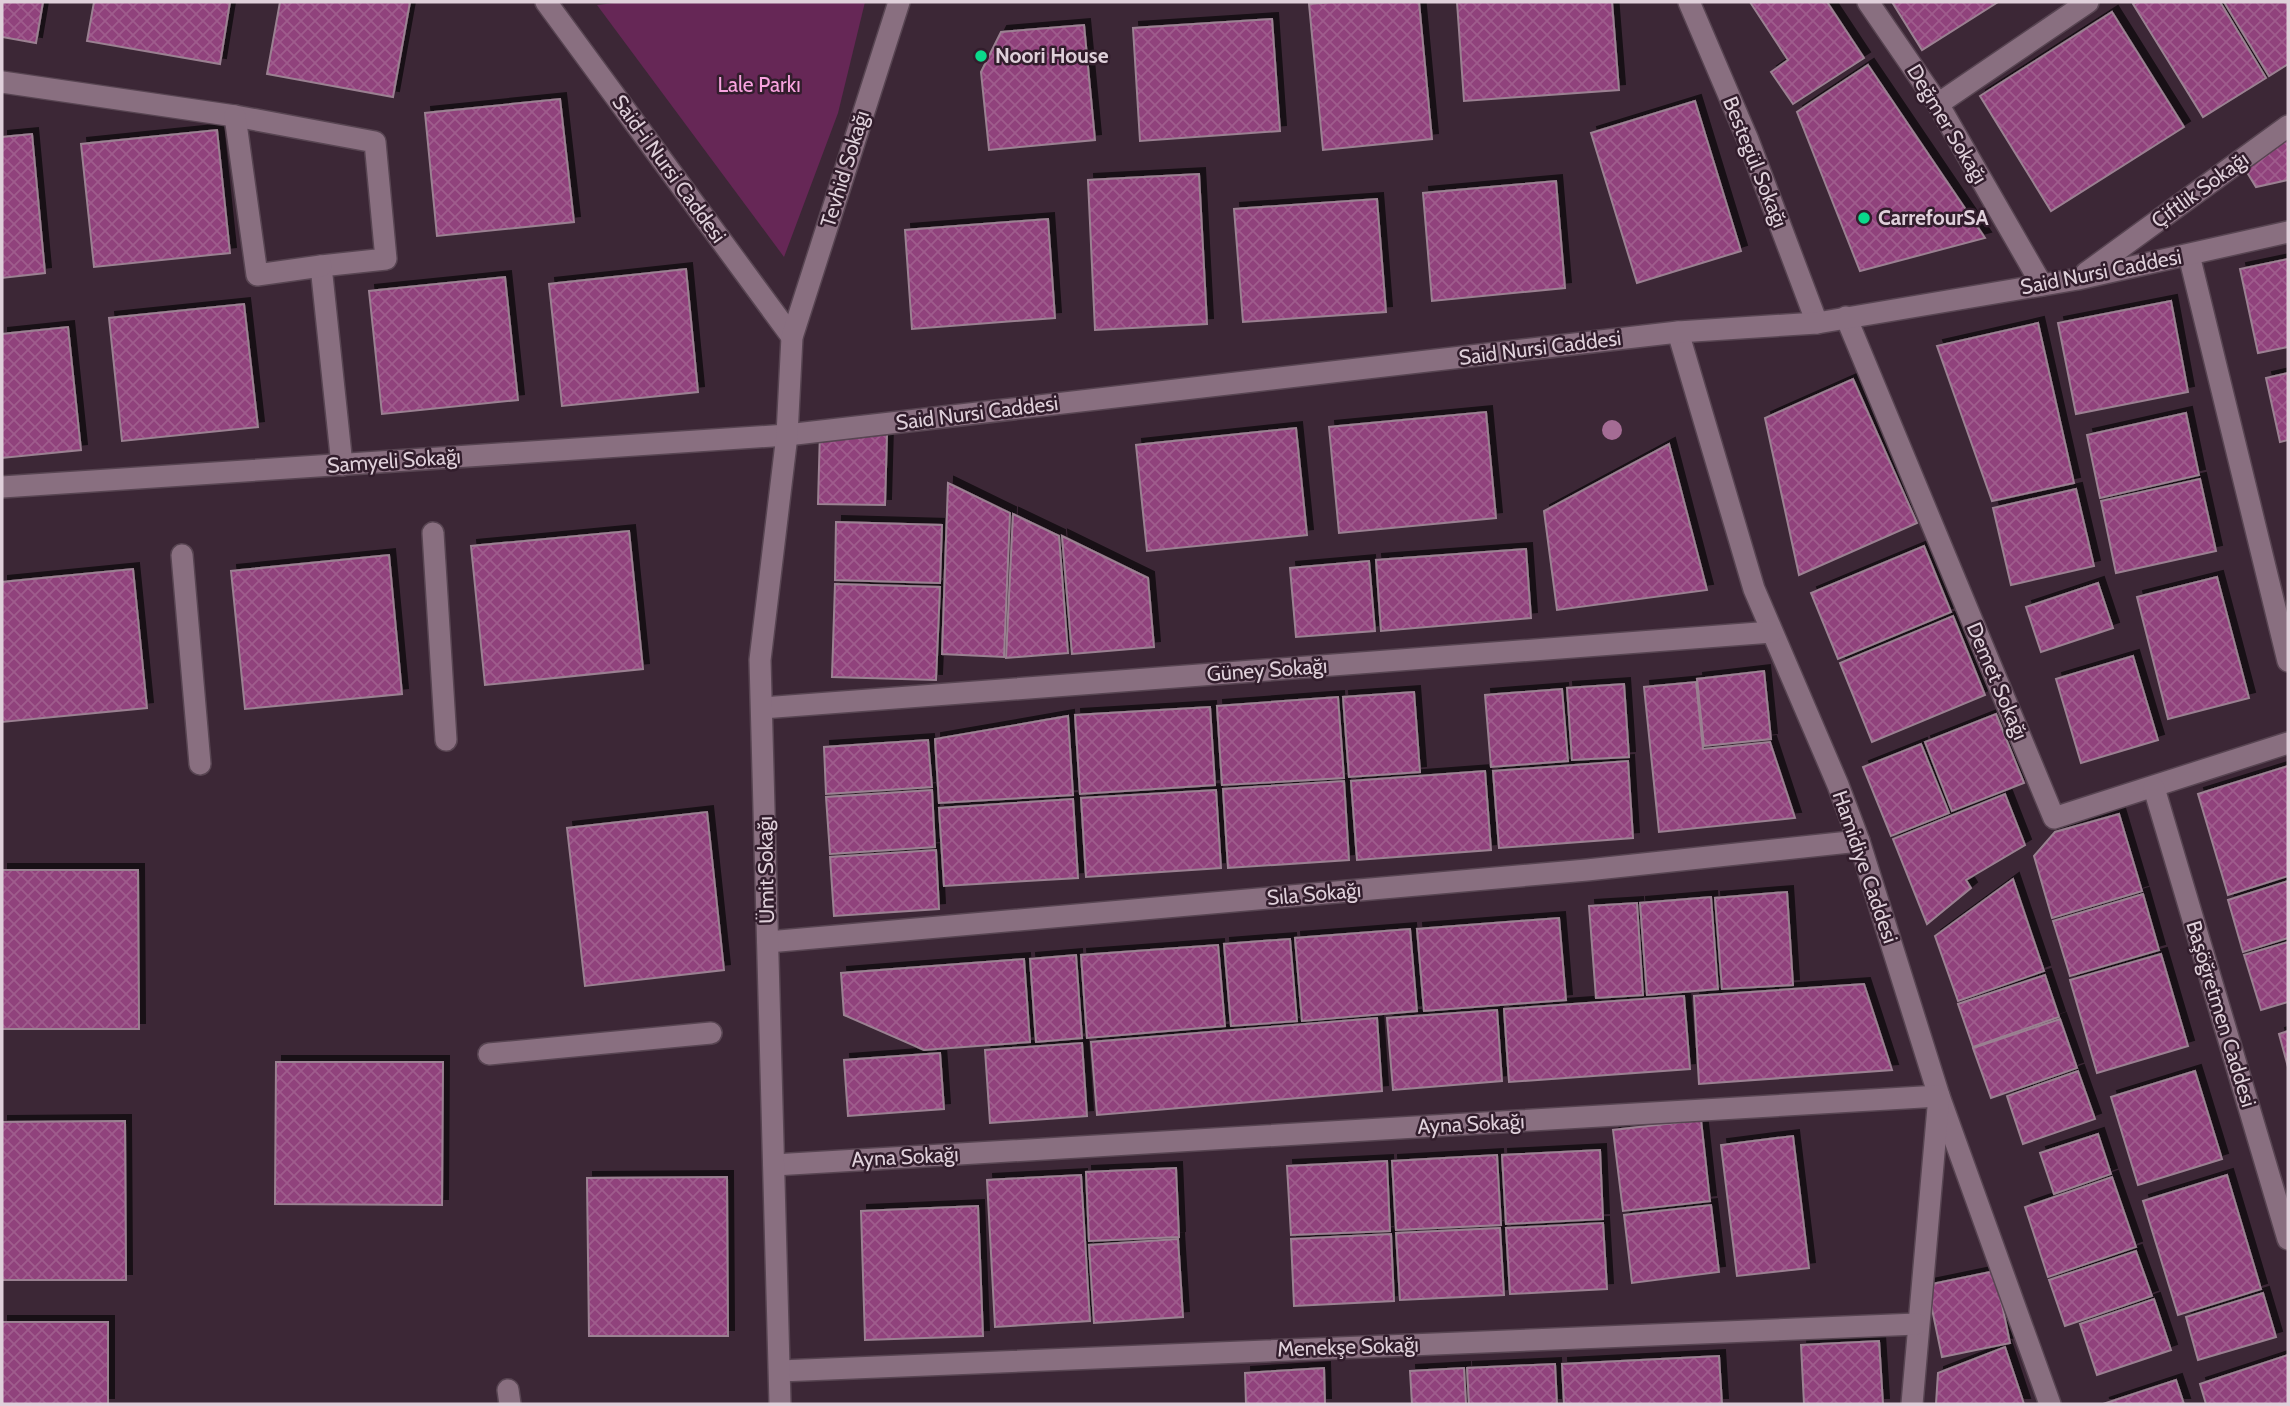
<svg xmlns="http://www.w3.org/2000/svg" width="2290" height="1406" viewBox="0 0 2290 1406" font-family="Cabin,sans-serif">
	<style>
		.park { fill: #662756 }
		.building { fill: url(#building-cross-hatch); stroke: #9b8192; stroke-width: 2; filter: url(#shadow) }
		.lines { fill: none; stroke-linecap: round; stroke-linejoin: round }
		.lane-casing { stroke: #584552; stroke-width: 24 }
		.street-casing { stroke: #584552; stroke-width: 24 }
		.lane { stroke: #896f80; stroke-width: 21 }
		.street { stroke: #896f80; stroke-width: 21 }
		.tree { fill: #a46c94 }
		.poi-dot { fill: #0ad98b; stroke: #321d2c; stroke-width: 2.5 }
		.labels { text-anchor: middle; stroke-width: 5; stroke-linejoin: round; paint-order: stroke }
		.poi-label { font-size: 21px; font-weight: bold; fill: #dfd0da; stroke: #321d2c; text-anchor: start }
		.park-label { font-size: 21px; fill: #f9a4e0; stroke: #321d2c }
		.street-label { font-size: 21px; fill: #dfd0da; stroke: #321d2c }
	</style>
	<defs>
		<pattern id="building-cross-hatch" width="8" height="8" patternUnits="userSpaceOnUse" patternTransform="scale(1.75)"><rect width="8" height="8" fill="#90427b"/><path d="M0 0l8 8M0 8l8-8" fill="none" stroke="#9f5c8d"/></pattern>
		<filter id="shadow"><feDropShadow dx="6" dy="-6" stdDeviation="0" flood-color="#0009"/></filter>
	</defs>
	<rect width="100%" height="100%" fill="#3c2736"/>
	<!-- park -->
	<path class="park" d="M622,2h243l-27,111 -54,144 -187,-252z"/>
	<!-- building -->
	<g class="building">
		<path d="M2,2h41l-7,41 -34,-6z"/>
		<path d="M94,2h136l-10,62 -133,-23z"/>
		<path d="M280,2h130l-17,95 -126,-23z"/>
		<path d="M1333,2h86l13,137 -109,11 -14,-146z"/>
		<path d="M1457,2h155l7,88 -155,11z"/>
		<path d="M1750,2h77l37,56 -71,46 -22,-32 17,-12z"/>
		<path d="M1892,2h106l-76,48z"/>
		<path d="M2137,2h83l46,76 -63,39 -70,-113z"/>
		<path d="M2224,2h64v62l-19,12z"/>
		<path d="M2112,12l72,115 -133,84 -71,-115z"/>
		<path d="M1272,19l8,112 -140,10 -7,-113z"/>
		<path d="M1084,25l11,115 -106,10 -8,-78 20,-40z"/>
		<path d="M1868,65l117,173 -125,33 -63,-159z"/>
		<path d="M560,99l14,123 -137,14 -12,-123z"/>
		<path d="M1695,101l46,150 -104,32 -46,-150z"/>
		<path d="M217,130l13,123 -136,14 -13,-123z"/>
		<path d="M32,134l13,139 -43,5v-141z"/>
		<path d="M2288,135v45l-32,7 -14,-23z"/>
		<path d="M1199,174l8,150 -112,6 -7,-150z"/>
		<path d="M1556,181l9,107 -133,13 -9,-108z"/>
		<path d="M1377,199l9,113 -143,10 -9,-113z"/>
		<path d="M1048,219l7,99 -143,11 -7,-99z"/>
		<path d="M2288,259v88l-30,6 -18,-84z"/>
		<path d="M686,269l12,123 -136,14 -13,-122z"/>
		<path d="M505,277l13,123 -136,14 -13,-123z"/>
		<path d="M2171,301l17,91 -112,22 -18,-91z"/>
		<path d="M244,304l14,123 -136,14 -13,-123z"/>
		<path d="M2038,323l36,160 -82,18 -55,-155z"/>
		<path d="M68,327l13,123 -79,8v-124z"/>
		<path d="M2288,373v67l-8,2 -14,-64z"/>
		<path d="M1853,379l64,144 -118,52 -34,-157z"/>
		<path d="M1486,412l10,106 -157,15 -10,-106z"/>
		<path d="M2186,413l13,62 -99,23 -13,-63z"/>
		<path d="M1296,428l11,107 -160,16 -11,-106z"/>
		<path d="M820,431l67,2 -2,72 -67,-1z"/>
		<path d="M1669,444l38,146 -150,20 -13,-99z"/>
		<path d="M2200,479l16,72 -100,22 -15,-72z"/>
		<path d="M948,483l62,30 -6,144 -62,-3z"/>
		<path d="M2076,489l18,77 -83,19 -18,-77z"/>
		<path d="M1013,514l46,22 9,117 -62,5z"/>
		<path d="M836,522l106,3 -2,58 -105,-3z"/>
		<path d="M629,531l14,138 -158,16 -14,-139z"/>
		<path d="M1062,536l86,42 6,69 -82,7z"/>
		<path d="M1924,546l27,66 -113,47 -27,-66z"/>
		<path d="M1526,549l5,69 -150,13 -5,-71z"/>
		<path d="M389,555l13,139 -157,15 -14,-138z"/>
		<path d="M1369,561l6,70 -79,6 -6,-69z"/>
		<path d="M133,569l14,139 -145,14v-140z"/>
		<path d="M2217,577l32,121 -81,21 -31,-122z"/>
		<path d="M2098,583l15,45 -72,24 -15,-45z"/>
		<path d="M835,584l105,3 -4,93 -104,-3z"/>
		<path d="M1953,616l32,79 -113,47 -32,-79z"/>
		<path d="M2133,656l25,84 -77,23 -25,-84z"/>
		<path d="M1764,671l7,68 -67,7 -7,-67z"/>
		<path d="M1696,682l7,67 67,-7 25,76 -136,14 -15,-145z"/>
		<path d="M1624,684l5,73 -57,3 -5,-72z"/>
		<path d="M1562,689l6,72 -77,6 -6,-72z"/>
		<path d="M1414,692l6,80 -71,5 -6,-80z"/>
		<path d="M1338,697l6,81 -122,7 -5,-79z"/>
		<path d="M1210,707l5,78 -135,9 -5,-79z"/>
		<path d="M1996,714l28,69 -72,28 -27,-69z"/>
		<path d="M1068,716l5,79 -134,8 -4,-64z"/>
		<path d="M928,740l4,47 -106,7 -2,-47z"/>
		<path d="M1921,744l28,69 -58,23 -28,-69z"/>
		<path d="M1628,761l5,77 -134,10 -6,-77z"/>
		<path d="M2288,766v110l-60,19 -30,-101z"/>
		<path d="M1485,771l6,79 -134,10 -6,-79z"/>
		<path d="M1344,781l5,79 -121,8 -5,-79z"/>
		<path d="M932,790l3,57 -105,7 -4,-57z"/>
		<path d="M1216,790l5,78 -135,9 -5,-79z"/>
		<path d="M2005,794l20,51 -59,35 5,8 -44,36 -34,-85z"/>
		<path d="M1073,799l5,79 -134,8 -5,-78z"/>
		<path d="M707,812l17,158 -139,16 -18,-158z"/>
		<path d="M2119,814l23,77 -90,27 -18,-62 21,-24z"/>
		<path d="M936,850l3,59 -105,7 -4,-59z"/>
		<path d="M2,870h136l1,159h-137z"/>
		<path d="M2013,879l31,92 -86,30 -23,-65z"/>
		<path d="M2288,881v57l-45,14 -15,-52z"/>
		<path d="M1787,892l6,93 -71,4 -7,-91z"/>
		<path d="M2143,894l16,56 -89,26 -17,-55z"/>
		<path d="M1711,897l7,92 -71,6 -7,-92z"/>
		<path d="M1637,903l6,92 -47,3 -7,-92z"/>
		<path d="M1559,918l7,82 -142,11 -7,-82z"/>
		<path d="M1410,929l7,82 -115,10 -7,-83z"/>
		<path d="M1290,939l7,82 -66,5 -7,-82z"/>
		<path d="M2288,942v60l-27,8 -17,-55z"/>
		<path d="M1218,945l7,81 -138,12 -6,-83z"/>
		<path d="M2161,954l27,92 -91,27 -27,-93z"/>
		<path d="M1076,955l6,83 -46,4 -6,-83z"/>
		<path d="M1024,959l6,83 -106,8 -80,-35 -3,-42z"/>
		<path d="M2045,975l14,42 -86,30 -15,-43z"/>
		<path d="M1864,984l28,86 -193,14 -5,-88z"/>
		<path d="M1684,996l6,73 -181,13 -5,-73z"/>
		<path d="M1497,1010l5,71 -109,9 -6,-72z"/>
		<path d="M1377,1018l5,73 -285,24 -6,-73z"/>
		<path d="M2060,1019l17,49 -86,30 -18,-50z"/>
		<path d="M2288,1031v36l-9,-33z"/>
		<path d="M1082,1043l5,73 -97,7 -5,-73z"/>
		<path d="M940,1053l4,56 -96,7 -4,-56z"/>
		<path d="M276,1062h167l-1,143 -167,-1z"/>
		<path d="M2078,1071l17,48 -72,25 -16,-48z"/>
		<path d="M2195,1071l27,88 -84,26 -27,-88z"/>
		<path d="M1701,1120l9,81 -87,10 -10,-81z"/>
		<path d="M125,1121l1,159h-124v-158z"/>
		<path d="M2098,1134l13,40 -57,20 -14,-41z"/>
		<path d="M1793,1136l16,132 -72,8 -16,-131z"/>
		<path d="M1600,1150l3,69 -97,5 -4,-69z"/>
		<path d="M1497,1155l4,70 -105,5 -4,-69z"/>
		<path d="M1387,1161l3,70 -99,4 -4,-69z"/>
		<path d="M1176,1168l3,69 -90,4 -3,-69z"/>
		<path d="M1081,1175l9,146 -95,6 -8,-147z"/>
		<path d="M2227,1175l34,114 -83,26 -35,-114z"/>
		<path d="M727,1177l1,159h-139l-2,-158z"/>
		<path d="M2112,1177l24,70 -88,30 -23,-70z"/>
		<path d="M1711,1205l8,67 -87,11 -8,-68z"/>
		<path d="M978,1206l5,130 -118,4 -4,-129z"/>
		<path d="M1603,1223l4,66 -97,5 -4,-66z"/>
		<path d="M1500,1228l4,67 -104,5 -4,-67z"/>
		<path d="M1391,1234l3,67 -100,5 -3,-67z"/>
		<path d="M1178,1239l5,78 -89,6 -5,-78z"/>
		<path d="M2136,1251l16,45 -87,30 -16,-46z"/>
		<path d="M1995,1271l15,72 -68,14 -15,-72z"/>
		<path d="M2263,1293l13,44 -78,23 -12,-43z"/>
		<path d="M2154,1299l17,51 -74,25 -17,-51z"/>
		<rect x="2" y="1322" width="106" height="82"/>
		<path d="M1879,1341l4,63h-79l-3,-59z"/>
		<path d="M2005,1347l19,57h-88l2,-31z"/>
		<path d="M2288,1355v49h-82l-6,-20z"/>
		<path d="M1719,1356l3,48h-158l-2,-40z"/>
		<path d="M1555,1364l2,40h-88l-2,-36z"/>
		<path d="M1324,1368l1,36h-79l-1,-31z"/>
		<path d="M1464,1368l2,36h-54l-2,-33z"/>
		<path d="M2176,1380l8,24h-81z"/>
	</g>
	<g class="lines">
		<!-- lane casing -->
		<g class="lane-casing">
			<g id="lane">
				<path d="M2,82l233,34 140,26 11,117 -65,7 21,199"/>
				<path d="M235,116l22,159 64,-9"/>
				<path d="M433,533l13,207"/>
				<path d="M182,555l18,209"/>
				<path d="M489,1054l222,-21"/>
				<path d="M508,1390l2,14"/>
			</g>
		</g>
		<!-- street casing -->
		<g class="street-casing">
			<g id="street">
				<path d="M546,2l246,335"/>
				<path d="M1689,2l59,138 69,183"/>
				<path d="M1868,2l70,102 104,181"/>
				<path d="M1938,104l150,-102"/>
				<path d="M2189,255l99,406"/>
				<path d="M2086,273l202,-147"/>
				<path d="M1846,317l208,501 234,-75"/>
				<path d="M1678,332l76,257 84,196 21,56 80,255 111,308"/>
				<path d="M2,487l785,-52 891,-103 139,-9 261,-44 210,-47"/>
				<path d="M762,708l1010,-76"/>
				<path d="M2154,788l134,451"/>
				<path d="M768,942l819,-72 272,-29"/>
				<path d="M774,1165l1165,-69 -27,308"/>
				<path d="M780,1371l1137,-47"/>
				<path d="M780,1404l-20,-744 27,-225 5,-98 107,-335"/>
			</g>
		</g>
		<!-- lane -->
		<use href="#lane" class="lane"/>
		<!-- street -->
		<use href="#street" class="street"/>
	</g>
	<!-- trees -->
	<circle class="tree" cx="1612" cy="430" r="10"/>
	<!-- markers -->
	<g class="poi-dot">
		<circle cx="981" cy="56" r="7"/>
		<circle cx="1864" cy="218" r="7"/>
	</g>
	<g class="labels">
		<!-- poi labels -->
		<g class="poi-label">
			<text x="995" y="63">Noori House</text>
			<text x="1878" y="225">CarrefourSA</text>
		</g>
		<!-- park labels -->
		<g class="park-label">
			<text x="759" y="92">Lale Parkı</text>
		</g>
		<!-- street labels -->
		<g class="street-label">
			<text transform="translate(1947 124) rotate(59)" y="7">Değmer Sokağı</text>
			<text transform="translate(1755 162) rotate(68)" y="7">Bestegül Sokağı</text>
			<text transform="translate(669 169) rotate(54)" y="7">Said-i Nursi Caddesi</text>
			<text transform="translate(845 169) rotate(-73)" y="7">Tevhid Sokağı</text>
			<text transform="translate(2200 190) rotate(-36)" y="7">Çiftlik Sokağı</text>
			<text transform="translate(2101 272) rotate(-11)" y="7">Said Nursi Caddesi</text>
			<text transform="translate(1540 348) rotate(-7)" y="7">Said Nursi Caddesi</text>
			<text transform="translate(977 413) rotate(-7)" y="7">Said Nursi Caddesi</text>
			<text transform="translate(394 461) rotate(-4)" y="7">Samyeli Sokağı</text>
			<text transform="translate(1267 670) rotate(-4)" y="7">Güney Sokağı</text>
			<text transform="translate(1997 681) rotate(67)" y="7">Demet Sokağı</text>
			<text transform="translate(1865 867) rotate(71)" y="7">Hamidiye Caddesi</text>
			<text transform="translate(766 870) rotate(-91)" y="7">Ümit Sokağı</text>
			<text transform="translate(1314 894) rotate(-5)" y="7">Sıla Sokağı</text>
			<text transform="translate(2221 1014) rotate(73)" y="7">Başöğretmen Caddesi</text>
			<text transform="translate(1471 1124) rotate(-3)" y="7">Ayna Sokağı</text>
			<text transform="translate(905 1157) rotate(-3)" y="7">Ayna Sokağı</text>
			<text transform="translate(1348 1347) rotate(-2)" y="7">Menekşe Sokağı</text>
		</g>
	</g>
	<!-- border -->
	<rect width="2290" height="1406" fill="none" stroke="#dfd0da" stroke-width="7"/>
</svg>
